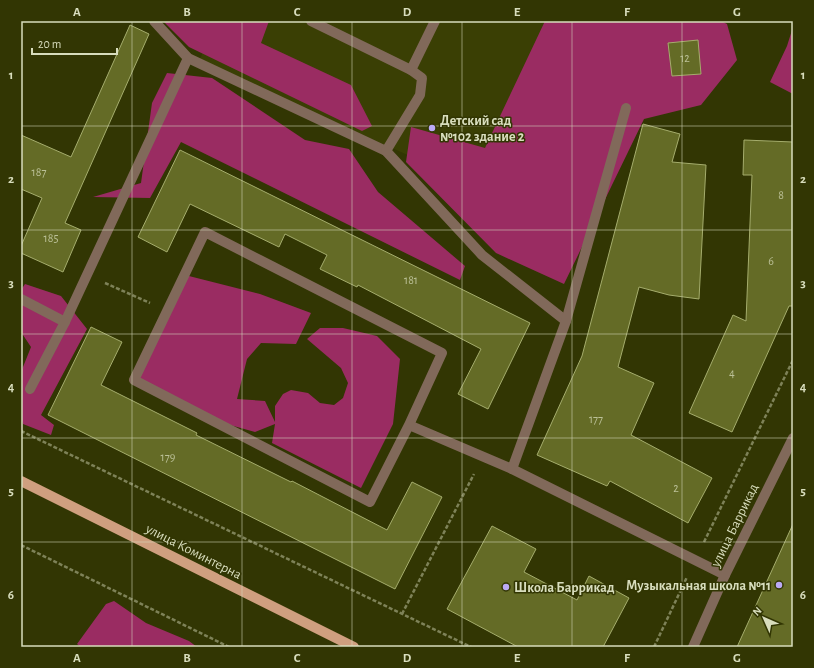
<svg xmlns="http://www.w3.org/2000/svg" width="814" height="668" viewBox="0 0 814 668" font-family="'Alegreya Sans',sans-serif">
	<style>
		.built { fill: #3a3f04 }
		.forest { fill: #9a2c62 }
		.building { fill: #646b26; stroke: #a5ad6d }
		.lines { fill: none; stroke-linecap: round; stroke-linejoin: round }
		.path { stroke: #7e8258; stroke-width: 2.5; stroke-dasharray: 4 2; stroke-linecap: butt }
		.minor { stroke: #81695a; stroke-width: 10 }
		.major { stroke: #cf9f7f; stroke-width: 10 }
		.grid { fill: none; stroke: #d8ddbd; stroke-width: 1; stroke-opacity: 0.55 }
		.poi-dot { fill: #bbaaf6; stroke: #323603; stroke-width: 1.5 }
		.labels { text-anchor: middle; stroke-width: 3; stroke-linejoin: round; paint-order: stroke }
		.number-label { font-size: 12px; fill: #bbc097 }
		.poi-label { font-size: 14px; font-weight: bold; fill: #d8ddbd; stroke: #323603; text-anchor: start }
		.street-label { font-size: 14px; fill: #d8ddbd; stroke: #323603 }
		.neatline { fill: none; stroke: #d8ddbd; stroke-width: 1.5 }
		.grid-label { font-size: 13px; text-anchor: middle; font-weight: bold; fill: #d8ddbd }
	</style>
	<rect width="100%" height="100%" fill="#323603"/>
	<!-- built -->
	<path class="built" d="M217,21h341l-64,173 -295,-133z"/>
	<!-- forest -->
	<g class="forest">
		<path d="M163,21h106l-8,22 90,42 21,41 -10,5 -173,-84z"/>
		<path d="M545,21h176l6,3 10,36 -36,45 -57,14 -80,165 -68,-31 -90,-91 5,-35 74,21z"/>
		<path d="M793,27v67l-23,-12 17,-36z"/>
		<path d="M167,73l45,5 93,62 44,9 29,43 87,74 -5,14 -279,-138 -31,56 -57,-1 48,-14 11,-80z"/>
		<path d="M181,274l79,20 51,19 -15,31 -35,-1 -14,16 -10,40 28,2 10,21v-16l8,-12 8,-4 17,3 12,10 14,2 9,-7 5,-15 -7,-15 -34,-29 13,-11h23l34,8 23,23 -7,65 -32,64 -89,-45 3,-19 -20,8 -25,-7 -101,-45z"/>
		<path d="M25,284l36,12 26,33 -46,86 13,10 -3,10 -28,-11 -2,-6v-46l10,-25 -10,-15v-42z"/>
		<path d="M114,601l32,22 43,18 8,6h-116l-4,-3 29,-40z"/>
	</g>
	<!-- building -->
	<g class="building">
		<path d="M130,25l19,9 -84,189 16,7 -18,42 -42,-19v-7l21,-48 -21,-9v-54l50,22z"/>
		<path d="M698,40l3,34 -29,2 -4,-33z"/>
		<path d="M643,124l37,10 -8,28 34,3 -7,134 -30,-4 -30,-8 -21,80 36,16 -23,52 81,43 -24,45 -78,-42 -3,5 -70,-31 45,-99z"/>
		<path d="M744,140l49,2v164h-4l-57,126 -43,-19 44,-98 13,6 6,-146h-9z"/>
		<path d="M180,150l350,173 -42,86 -30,-15 23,-45 -123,-64 -1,2 -37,-18 7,-14 -42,-21 -6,13 -89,-43 -23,48 -29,-15z"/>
		<path d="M91,327l31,15 -21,43 96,48 -1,2 95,47 1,-1 95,49 25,-48 30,15 -47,92 -347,-174z"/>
		<path d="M793,524v123h-56z"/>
		<path d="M492,526l44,23 -12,23 53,28 12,-24 40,22 -26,49h-85l-71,-38z"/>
	</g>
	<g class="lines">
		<!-- path -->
		<g class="path">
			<path d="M105,283l45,20"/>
			<path d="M21,431l450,216"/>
			<path d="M704,542l89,-182"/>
			<path d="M21,545l208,102"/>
			<path d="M402,614l72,-140"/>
			<path d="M654,647l33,-70"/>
		</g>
		<!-- minor -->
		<g class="minor">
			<path d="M154,21l34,37 198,93 96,104 84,66"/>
			<path d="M311,21l100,49 11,8 -2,17 -34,56"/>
			<path d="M411,70l24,-49"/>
			<path d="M21,299l44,23"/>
			<path d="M30,389l35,-67 123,-264"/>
			<path d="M409,425l-39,77 -236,-122 71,-148 237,121 -33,72 103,44 213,106"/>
			<path d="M512,469l54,-148 60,-213"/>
			<path d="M693,647l32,-72 68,-137"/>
		</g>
		<!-- major -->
		<path class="major" d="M21,481l333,166"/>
	</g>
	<!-- grid -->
	<path class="grid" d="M132,21v626M242,21v626M352,21v626M462,21v626M572,21v626M682,21v626M21,126h772M21,230h772M21,334h772M21,438h772M21,542h772"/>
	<!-- markers -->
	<g class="poi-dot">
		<circle cx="432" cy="128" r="4"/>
		<circle cx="779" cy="585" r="4"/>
		<circle cx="506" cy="587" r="4"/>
	</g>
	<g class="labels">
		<!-- number labels -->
		<g class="number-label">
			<text x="685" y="62">12</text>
			<text x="39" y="176">187</text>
			<text x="781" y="199">8</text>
			<text x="51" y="242">185</text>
			<text x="771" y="265">6</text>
			<text x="411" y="284">181</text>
			<text x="732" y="377">4</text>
			<text x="596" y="423">177</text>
			<text x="168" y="461">179</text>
			<text x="676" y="492">2</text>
		</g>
		<!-- poi labels -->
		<g class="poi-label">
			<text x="440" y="125">Детский сад<tspan x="440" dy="16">№102 здание 2</tspan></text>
			<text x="771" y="590" text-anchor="end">Музыкальная школа №11</text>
			<text x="514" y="592">Школа Баррикад</text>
		</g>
		<!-- street labels -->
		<g class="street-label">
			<text transform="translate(734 525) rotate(-64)" y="5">улица Баррикад</text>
			<text transform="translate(194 551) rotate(27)" y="5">улица Коминтерна</text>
		</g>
	</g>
	<!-- border -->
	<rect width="814" height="668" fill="none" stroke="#323603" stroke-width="44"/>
	<!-- north arrow -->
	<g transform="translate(764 618) rotate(315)" stroke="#323603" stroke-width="3" paint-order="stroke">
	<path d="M0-3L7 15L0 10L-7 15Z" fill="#d8ddbd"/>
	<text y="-6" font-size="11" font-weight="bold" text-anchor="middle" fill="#d8ddbd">N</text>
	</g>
	<!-- scale -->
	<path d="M32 48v6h85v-6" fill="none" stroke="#d8ddbd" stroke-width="2"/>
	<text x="38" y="48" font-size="12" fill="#d8ddbd" stroke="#323603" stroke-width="3" paint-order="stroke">20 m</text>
	<rect x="22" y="22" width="770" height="624" class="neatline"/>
	<g class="grid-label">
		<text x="77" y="16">A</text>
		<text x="187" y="16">B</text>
		<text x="297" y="16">C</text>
		<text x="407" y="16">D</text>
		<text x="517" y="16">E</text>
		<text x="627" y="16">F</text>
		<text x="737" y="16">G</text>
		<text x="11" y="79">1</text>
		<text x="803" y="79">1</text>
		<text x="11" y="183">2</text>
		<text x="803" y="183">2</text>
		<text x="11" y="287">3</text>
		<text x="803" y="287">3</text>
		<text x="11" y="391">4</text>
		<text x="803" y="391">4</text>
		<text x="11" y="495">5</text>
		<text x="803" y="495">5</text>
		<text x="11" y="599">6</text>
		<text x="803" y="599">6</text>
		<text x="77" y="662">A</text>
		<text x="187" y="662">B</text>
		<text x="297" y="662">C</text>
		<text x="407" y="662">D</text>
		<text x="517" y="662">E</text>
		<text x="627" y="662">F</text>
		<text x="737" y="662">G</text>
	</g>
</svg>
